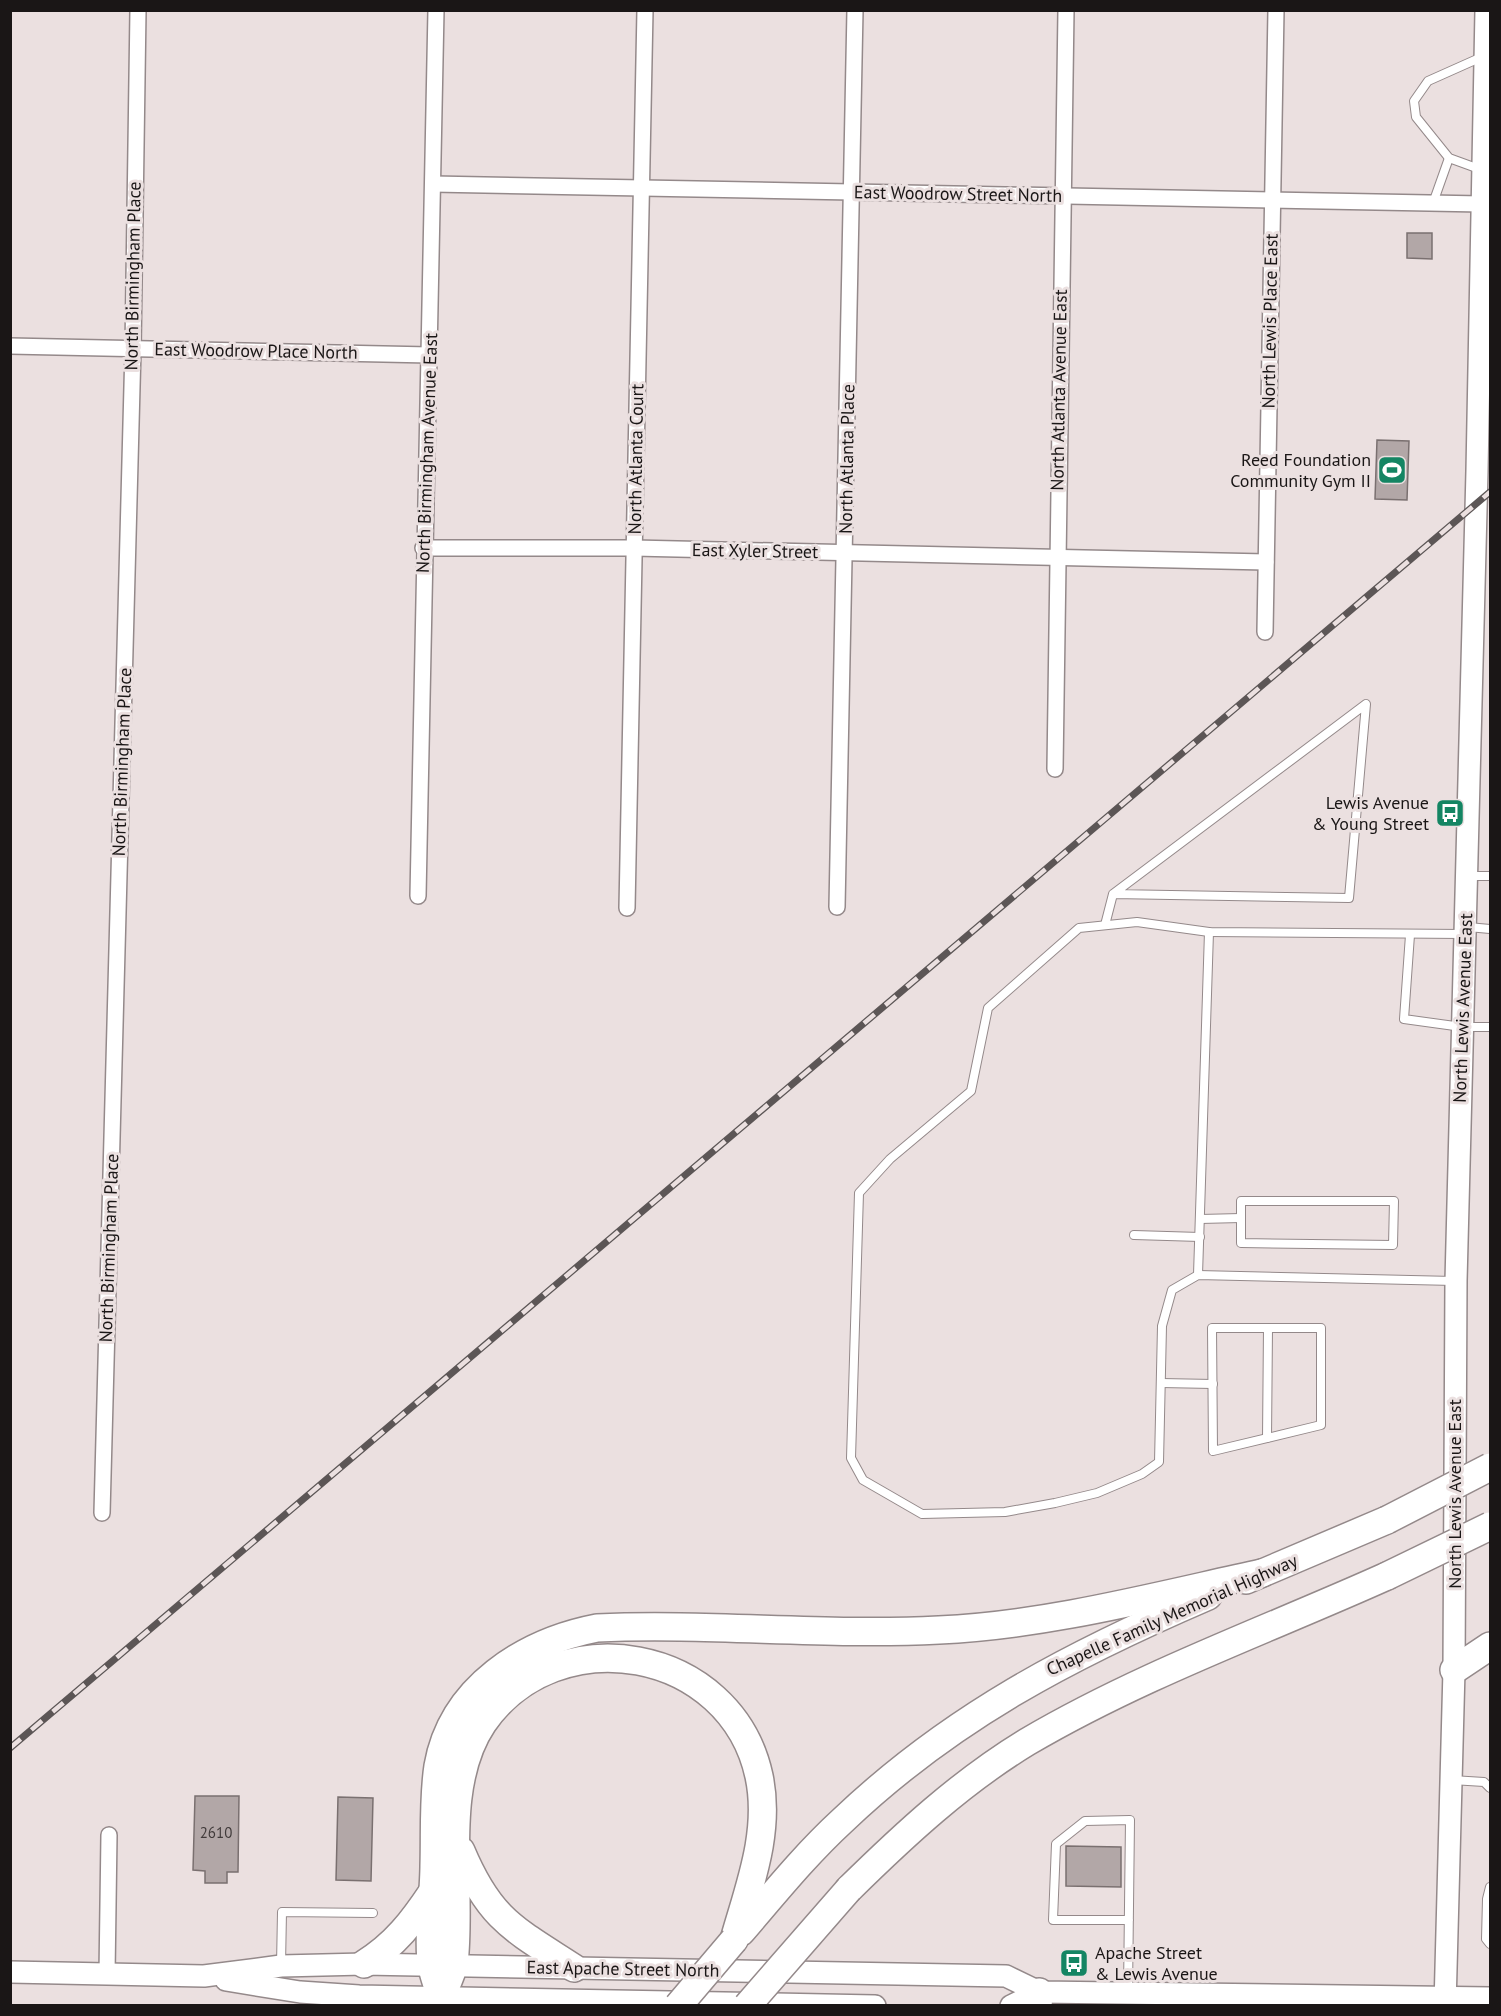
<svg xmlns="http://www.w3.org/2000/svg" width="1501" height="2016" viewBox="0 0 1501 2016" font-family="'PT Sans',sans-serif">
	<style>
		.building { fill: #b2a7a7; stroke: #7a7070; stroke-width: 1.5 }
		.lines { fill: none; stroke-linecap: round; stroke-linejoin: round }
		.service-casing { stroke: #94898a; stroke-width: 10 }
		.minor-casing { stroke: #94898a; stroke-width: 18 }
		.secondary-casing { stroke: #94898a; stroke-width: 24 }
		.motorway-casing { stroke: #94898a; stroke-width: 30 }
		.service { stroke: #fff; stroke-width: 8 }
		.minor { stroke: #fff; stroke-width: 15 }
		.secondary { stroke: #fff; stroke-width: 21 }
		.motorway { stroke: #fff; stroke-width: 27 }
		.rail-casing { stroke: #5c5656; stroke-width: 7 }
		.rail { stroke: #ebe0e0; stroke-width: 4.5; stroke-dasharray: 14; stroke-linecap: butt }
		.motorway-bridge-casing { stroke: #94898a; stroke-width: 30; stroke-linecap: butt }
		.motorway-bridge { stroke: #fff; stroke-width: 27 }
		.labels { text-anchor: middle; stroke-width: 6; stroke-linejoin: round; paint-order: stroke }
		.number-label { font-size: 15px; fill: #403a3a }
		.street-label { font-size: 18px; fill: #1a1616; stroke: #ebe0e0 }
		.poi-label { font-size: 18px; fill: #1a1616; stroke: #ebe0e0; text-anchor: end }
	</style>
	<rect width="100%" height="100%" fill="#ebe0e0"/>
	<!-- building -->
	<g class="building">
		<path d="M1407,233h25v26l-25,-1z"/>
		<path d="M1377,440l32,1 -2,59 -32,-1z"/>
		<path d="M195,1796h44l-1,76h-11v11h-22v-12l-12,-1z"/>
		<path d="M338,1797l35,1 -2,83 -35,-1z"/>
		<path d="M1066,1846l55,1v40l-55,-1z"/>
	</g>
	<g class="lines">
		<!-- service casing -->
		<g class="service-casing">
			<g id="service">
				<path d="M1482,170l-33,-12 -33,-41 -2,-16 14,-20 56,-25"/>
				<path d="M1433,203l16,-45"/>
				<path d="M1468,876h22"/>
				<path d="M1105,925l8,-31 253,-190 -17,194 -236,-4"/>
				<path d="M1468,927l22,2"/>
				<path d="M1410,935l-6,84 58,8h28"/>
				<path d="M1241,1201h153l-1,44 -152,-2z"/>
				<path d="M1200,1219l41,-1"/>
				<path d="M1134,1235l66,2"/>
				<path d="M1198,1275l11,-343"/>
				<path d="M1454,1281l-256,-6 -26,15 -10,36 -3,136 -17,12 -45,19 -42,10 -50,9 -83,2 -59,-34 -12,-22 8,-265 31,-34 81,-68 17,-83 91,-80 58,-6 72,10 255,2"/>
				<path d="M1212,1328h109v97l-108,26z"/>
				<path d="M1161,1383l52,1"/>
				<path d="M1267,1438l1,-110"/>
				<path d="M1452,1780l32,2 6,6"/>
				<path d="M1490,1887l-3,12 -1,40 4,5"/>
				<path d="M281,1965l1,-53 91,1"/>
				<path d="M1128,1992c1,-57 1,-115 2,-172l-45,1 -29,23 -3,76h76"/>
			</g>
		</g>
		<!-- minor casing -->
		<g class="minor-casing">
			<g id="minor">
				<path d="M433,184l1049,20"/>
				<path d="M10,346l420,9"/>
				<path d="M423,548h211l632,14"/>
				<path d="M1265,632l11,-622"/>
				<path d="M1055,769l11,-759"/>
				<path d="M418,896l18,-886"/>
				<path d="M837,907l18,-897"/>
				<path d="M627,908l18,-898"/>
				<path d="M102,1513l31,-1164 5,-339"/>
				<path d="M107,1974l2,-139"/>
			</g>
		</g>
		<!-- secondary casing -->
		<g class="secondary-casing">
			<g id="secondary">
				<path d="M10,1972l194,4 77,-10 83,-2 642,12 33,16 451,6"/>
				<path d="M226,1980l74,12 59,4 516,10"/>
				<path d="M1011,2006l28,-14"/>
				<path d="M1445,2006l9,-336 2,-389 21,-810 9,-461"/>
			</g>
		</g>
		<!-- motorway casing -->
		<g class="motorway-casing">
			<g id="motorway">
				<path d="M1246,1580l141,-60"/>
				<path d="M1454,1670l36,-24"/>
				<path d="M461,1851c29,69 53,78 113,117"/>
				<path d="M849,1889c55,-54 112,-107 178,-147 114,-67 240,-112 360,-166"/>
				<path d="M741,1932c32,-37 64,-77 101,-111 109,-104 229,-166 366,-225"/>
				<path d="M364,1964c31,-19 49,-43 69,-73"/>
				<path d="M441,1997c-3,-10 -7,-20 -9,-30 -5,-25 2,-74 2,-101 1,-33 -1,-68 4,-100 14,-79 87,-124 159,-138 114,-5 228,8 342,2 109,-5 217,-34 323,-57"/>
				<path d="M441,1997c4,-10 11,-22 13,-34 9,-74 -15,-175 29,-240 74,-107 248,-76 276,53 12,56 -10,111 -25,164"/>
				<path d="M1038,2006l1,-14"/>
			</g>
		</g>
		<!-- service -->
		<use href="#service" class="service"/>
		<!-- minor -->
		<use href="#minor" class="minor"/>
		<!-- secondary -->
		<use href="#secondary" class="secondary"/>
		<!-- motorway -->
		<use href="#motorway" class="motorway"/>
		<!-- rail casing -->
		<g class="rail-casing">
			<path id="rail" d="M10,1748l1480,-1256"/>
		</g>
		<!-- rail -->
		<use href="#rail" class="rail"/>
		<!-- motorway-bridge casing -->
		<g class="motorway-bridge-casing">
			<g id="motorway-bridge">
				<path d="M1387,1520l103,-53"/>
				<path d="M1387,1576l103,-50"/>
				<path d="M678,2006l56,-66"/>
				<path d="M747,2006l102,-117"/>
			</g>
		</g>
		<!-- motorway-bridge -->
		<use href="#motorway-bridge" class="motorway-bridge"/>
	</g>
	<!-- icons -->
	<defs>
		<g id="stadium-square" transform="scale(1.5)"><rect x="-9" y="-9" width="18" height="18" rx="4" fill="#148563" stroke="#ebe0e0"/><path d="M0-5a6.5 5 0 1 0 0 10a6.5 5 0 1 0 0-10ZM-3.5-1.8h7v3.6h-7Z" fill="#fff"/></g>
		<g id="bus-square" transform="scale(1.5)"><rect x="-9" y="-9" width="18" height="18" rx="4" fill="#148563" stroke="#ebe0e0"/><path d="M-5-6H5V4H4V6H2V4H-2V6H-4V4H-5ZM-3.5-4V0h7V-4ZM-3.5 1.2v1.5H-2V1.2ZM2 1.2v1.5H3.5V1.2Z" fill="#fff"/></g>
	</defs>
	<g fill-rule="evenodd">
		<use href="#stadium-square" x="1392" y="470"/>
		<use href="#bus-square" x="1450" y="813"/>
		<use href="#bus-square" x="1074" y="1963"/>
	</g>
	<g class="labels">
		<!-- number labels -->
		<g class="number-label">
			<text x="216" y="1838">2610</text>
		</g>
		<!-- street labels -->
		<g class="street-label">
			<text transform="translate(958 194) rotate(1)" y="6">East Woodrow Street North</text>
			<text transform="translate(133 276) rotate(-89)" y="6">North Birmingham Place</text>
			<text transform="translate(1270 321) rotate(-89)" y="6">North Lewis Place East</text>
			<text transform="translate(256 351) rotate(1)" y="6">East Woodrow Place North</text>
			<text transform="translate(1059 390) rotate(-89)" y="6">North Atlanta Avenue East</text>
			<text transform="translate(427 453) rotate(-88)" y="6">North Birmingham Avenue East</text>
			<text transform="translate(636 459) rotate(-89)" y="6">North Atlanta Court</text>
			<text transform="translate(847 459) rotate(-89)" y="6">North Atlanta Place</text>
			<text transform="translate(755 551) rotate(1)" y="6">East Xyler Street</text>
			<text transform="translate(122 762) rotate(-88)" y="6">North Birmingham Place</text>
			<text transform="translate(1463 1008) rotate(-88)" y="6">North Lewis Avenue East</text>
			<text transform="translate(109 1248) rotate(-88)" y="6">North Birmingham Place</text>
			<text transform="translate(1455 1494) rotate(-90)" y="6">North Lewis Avenue East</text>
			<text transform="translate(1172 1615) rotate(-24)" y="6">Chapelle Family Memorial Highway</text>
			<text transform="translate(623 1969) rotate(1)" y="6">East Apache Street North</text>
		</g>
		<!-- poi labels -->
		<g class="poi-label">
			<text x="1371" y="466">Reed Foundation<tspan x="1371" dy="21">Community Gym II</tspan></text>
			<text x="1429" y="809">Lewis Avenue<tspan x="1429" dy="21">&amp; Young Street</tspan></text>
			<text x="1095" y="1959" text-anchor="start">Apache Street<tspan x="1095" dy="21">&amp; Lewis Avenue</tspan></text>
		</g>
	</g>
	<!-- border -->
	<rect width="1501" height="2016" fill="none" stroke="#1a1616" stroke-width="24"/>
</svg>
